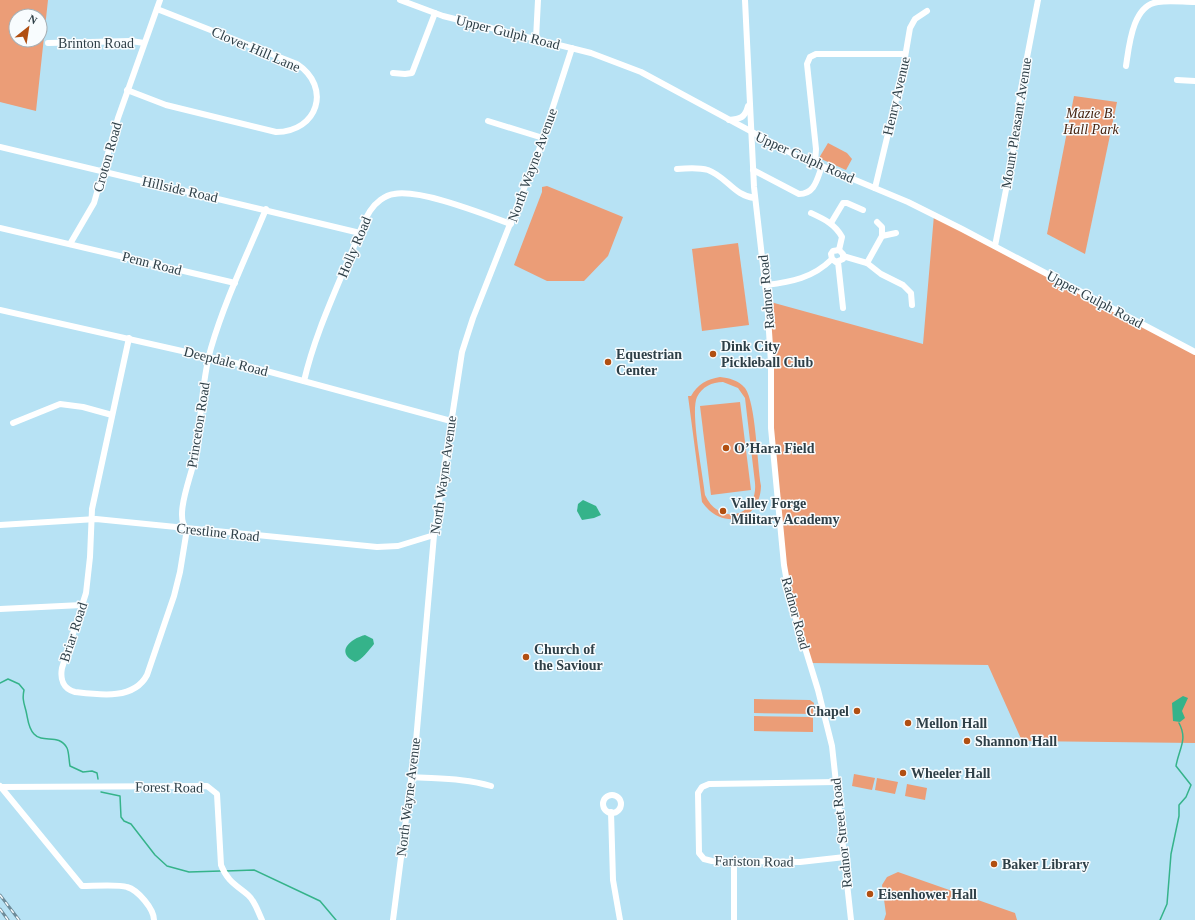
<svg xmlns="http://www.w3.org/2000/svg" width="1195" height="920" viewBox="0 0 1195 920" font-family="Georgia,serif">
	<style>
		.green { fill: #eb9d77; fill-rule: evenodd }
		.water { fill: #35b38a }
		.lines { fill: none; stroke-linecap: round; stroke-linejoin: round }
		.stream { stroke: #35b38a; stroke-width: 1.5 }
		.minor { stroke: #fff; stroke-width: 6 }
		.rail-casing { stroke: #6f8c99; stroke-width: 3 }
		.rail { stroke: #f8fcfe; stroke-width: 1.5; stroke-dasharray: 4.5; stroke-linecap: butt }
		.poi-dot { fill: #b14f11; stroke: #f8fcfe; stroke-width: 1.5 }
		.labels { text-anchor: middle; stroke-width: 3; stroke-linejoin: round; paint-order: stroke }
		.street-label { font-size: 14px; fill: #2e3f47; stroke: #f8fcfe }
		.park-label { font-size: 14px; font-style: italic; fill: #462310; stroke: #f8fcfe }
		.poi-label { font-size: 14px; font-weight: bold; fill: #2e3f47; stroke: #f8fcfe; text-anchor: start }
	</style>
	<rect width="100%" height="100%" fill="#b7e2f4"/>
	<!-- green -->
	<g class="green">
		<path d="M0,0h48l-12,111 -36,-9zM16,16h24v24h-24z"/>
		<path d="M1074,96l43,6 -32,152 -38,-20z"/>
		<path d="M828,143l19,10 5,6 -6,11 -27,-12z"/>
		<path d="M547,186l76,31 -15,39 -24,25h-37l-33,-16 28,-73v-5z"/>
		<path d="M934,215l261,137v391l-173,-2 -34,-76 -178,-2 -20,-64 -19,-171 -4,-127 156,43z"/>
		<path d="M738,243l11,82 -47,6 -10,-82z"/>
		<path d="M720,377c9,1 18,3 25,11 11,15 12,75 16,98 -1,36 -39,45 -59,16l-14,-106h3c7,-12 16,-17 29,-19zM723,382l15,6 7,10 10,85c3,35 -36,43 -50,12 -2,-20 -15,-83 -8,-98 5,-10 15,-15 26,-15z"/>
		<path d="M740,402l11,88 -40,5 -11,-89z"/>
		<path d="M754,699l56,1 4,3 -1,11 -59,-1z"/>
		<path d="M754,716l59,1v15l-59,-1z"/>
		<path d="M854,774l21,4 -3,12 -20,-4z"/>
		<path d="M877,778l21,4 -3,12 -20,-4z"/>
		<path d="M907,784l20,4 -2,12 -20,-4z"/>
		<path d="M898,872l117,41 2,7h-133l2,-6 -4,-29 5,-8z"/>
	</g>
	<!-- water -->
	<g class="water">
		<path d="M583,500l13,6 5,9 -7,3 -12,2 -5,-9 1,-7z"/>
		<path d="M365,635l8,4 1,5c-5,6 -12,16 -19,18 -20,-10 -5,-23 10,-27z"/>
		<path d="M1183,696l5,2 -6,13 3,7 -5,4 -7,-1 -1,-18z"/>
	</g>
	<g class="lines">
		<!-- stream -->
		<g class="stream">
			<path d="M0,683l8,-4 11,5 5,6c-2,9 0,13 2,21 2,8 2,17 8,23 9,10 25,-1 33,14 2,4 2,13 3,18l13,6 9,-1 5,2 1,6"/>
			<path d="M101,792l19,4 1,21 3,4 7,3 24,31 12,11 22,6 32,-1"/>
			<path d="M226,871l28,-1 66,31 16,19"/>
			<path d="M1160,920l7,-16 4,-50 8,-38v-11l7,-8 5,-12 -15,-19c3,-18 12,-26 3,-43"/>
		</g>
		<!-- minor -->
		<g class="minor">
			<path d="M400,0l43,16 148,37 50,19 152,82 115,48 54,27 233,123"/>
			<path d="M745,0l9,187 13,114 4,61v66l13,137 6,34 28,91 14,56 19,174"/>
			<path d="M536,39l2,-39"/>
			<path d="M48,43l83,-2 13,2"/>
			<path d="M1126,66c3,-19 6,-61 32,-64 12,-2 25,0 37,0"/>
			<path d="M393,73l12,1 7,-1 23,-60"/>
			<path d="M1177,80l18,1"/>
			<path d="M127,90l39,15 110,27c42,0 56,-45 21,-68l-140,-55"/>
			<path d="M729,120c11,-1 16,-2 19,-14"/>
			<path d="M488,121l55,17"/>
			<path d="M0,147l360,86"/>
			<path d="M815,163l1,-14 -9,-85 3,-7 6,-3h89"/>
			<path d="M677,169c10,-1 21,-2 31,1 19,7 26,26 47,28"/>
			<path d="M753,170l46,24c16,0 18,-15 23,-28"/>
			<path d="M875,188l27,-113 8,-47 5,-9 12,-8"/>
			<path d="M811,213c13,6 24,11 31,24l-3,13"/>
			<path d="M831,223l12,-20h4l16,7"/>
			<path d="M0,228l235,55"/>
			<path d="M882,236l14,-3"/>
			<path d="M70,244l24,-41 24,-85 42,-118"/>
			<path d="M995,246l17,-87 8,-65 18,-94"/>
			<path d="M843,256l24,7 14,11 22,11 8,8 1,12"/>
			<path d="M838,262l5,46"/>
			<path d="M867,263l15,-27v-9l-5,-5"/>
			<path d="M766,285c25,-3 47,-7 66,-26l-1,-5 2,-3 6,-1 4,4v5l-7,3 -4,-3"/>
			<path d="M0,310l244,55 207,56"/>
			<path d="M129,338l-37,171 -2,48 -4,36 -24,75c-2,11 1,21 13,24 25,3 59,8 72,-17l27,-79 6,-24 7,-43c-13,-10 3,-50 6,-64 9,-38 7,-79 18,-117 14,-48 36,-93 55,-139"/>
			<path d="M304,381c10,-43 28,-82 45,-123 7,-15 12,-33 21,-47 5,-8 15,-16 24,-17 27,-5 89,20 117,30"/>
			<path d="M13,423l47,-19 23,3 29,8"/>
			<path d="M0,525l96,-6 281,28 21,-1 36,-11"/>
			<path d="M0,609l82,-4"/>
			<path d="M411,777c27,2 54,1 80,9"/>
			<path d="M836,782l-127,2 -7,3 -4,6 1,60 5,6 8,2 88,1 45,-5"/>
			<path d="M0,786l82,100c11,0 36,-2 45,1 11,3 27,22 27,33"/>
			<path d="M0,787l207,-1 10,8 4,71c6,16 15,20 27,30 7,6 10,17 14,25"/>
			<circle cx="612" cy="804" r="9"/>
			<path d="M611,812l2,68 7,40"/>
			<path d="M393,920l23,-179 18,-206 28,-183 11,-34 65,-165 34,-105"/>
			<path d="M734,920v-59"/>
		</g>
		<!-- rail casing -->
		<g class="rail-casing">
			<g id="rail">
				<path d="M0,895l19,25"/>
				<path d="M0,909l8,11"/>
			</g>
		</g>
		<!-- rail -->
		<use href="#rail" class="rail"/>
	</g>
	<!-- markers -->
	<g class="poi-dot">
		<circle cx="713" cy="354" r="4"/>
		<circle cx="608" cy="362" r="4"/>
		<circle cx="726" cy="448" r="4"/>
		<circle cx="723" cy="511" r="4"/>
		<circle cx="526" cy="657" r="4"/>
		<circle cx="857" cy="711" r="4"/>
		<circle cx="908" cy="723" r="4"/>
		<circle cx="967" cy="741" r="4"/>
		<circle cx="903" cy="773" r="4"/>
		<circle cx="994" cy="864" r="4"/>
		<circle cx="870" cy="894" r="4"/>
	</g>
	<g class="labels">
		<!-- street labels -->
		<g class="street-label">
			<text transform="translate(508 32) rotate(14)" y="5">Upper Gulph Road</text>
			<text x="96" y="48">Brinton Road</text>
			<text transform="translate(256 49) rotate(23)" y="5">Clover Hill Lane</text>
			<text transform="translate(896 96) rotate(-77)" y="5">Henry Avenue</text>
			<text transform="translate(1016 123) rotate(-81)" y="5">Mount Pleasant Avenue</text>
			<text transform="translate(107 157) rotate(-74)" y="5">Croton Road</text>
			<text transform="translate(805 157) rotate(24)" y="5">Upper Gulph Road</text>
			<text transform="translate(532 165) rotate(-70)" y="5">North Wayne Avenue</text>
			<text transform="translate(180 189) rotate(13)" y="5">Hillside Road</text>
			<text transform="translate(354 247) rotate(-67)" y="5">Holly Road</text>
			<text transform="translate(152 263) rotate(14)" y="5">Penn Road</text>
			<text transform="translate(766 292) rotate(-95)" y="5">Radnor Road</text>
			<text transform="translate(1095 299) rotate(28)" y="5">Upper Gulph Road</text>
			<text transform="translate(226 361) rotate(14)" y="5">Deepdale Road</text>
			<text transform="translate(198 425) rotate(-81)" y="5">Princeton Road</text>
			<text transform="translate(443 475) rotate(-82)" y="5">North Wayne Avenue</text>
			<text transform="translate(218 532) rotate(6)" y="5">Crestline Road</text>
			<text transform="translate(796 613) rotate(75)" y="5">Radnor Road</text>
			<text transform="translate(73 632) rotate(-72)" y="5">Briar Road</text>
			<text transform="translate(169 787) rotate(1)" y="5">Forest Road</text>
			<text transform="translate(408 797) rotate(-83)" y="5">North Wayne Avenue</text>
			<text transform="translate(841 833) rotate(-96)" y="5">Radnor Street Road</text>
			<text transform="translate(754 861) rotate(1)" y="5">Fariston Road</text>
		</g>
		<!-- park labels -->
		<g class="park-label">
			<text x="1091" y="118">Mazie B.<tspan x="1091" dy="16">Hall Park</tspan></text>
		</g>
		<!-- poi labels -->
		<g class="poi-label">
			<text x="721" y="351">Dink City<tspan x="721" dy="16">Pickleball Club</tspan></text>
			<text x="616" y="359">Equestrian<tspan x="616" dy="16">Center</tspan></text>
			<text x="734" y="453">O’Hara Field</text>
			<text x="731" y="508">Valley Forge<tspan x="731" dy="16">Military Academy</tspan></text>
			<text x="534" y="654">Church of<tspan x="534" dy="16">the Saviour</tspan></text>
			<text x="849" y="716" text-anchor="end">Chapel</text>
			<text x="916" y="728">Mellon Hall</text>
			<text x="975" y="746">Shannon Hall</text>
			<text x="911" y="778">Wheeler Hall</text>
			<text x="1002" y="869">Baker Library</text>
			<text x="878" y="899">Eisenhower Hall</text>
		</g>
	</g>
	<!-- north arrow -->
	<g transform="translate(28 28) rotate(30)"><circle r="19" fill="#f8fcfe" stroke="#a7b0b5"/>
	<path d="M0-3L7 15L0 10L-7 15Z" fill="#b14f11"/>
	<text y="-6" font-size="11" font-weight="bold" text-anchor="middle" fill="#2e3f47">N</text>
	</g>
</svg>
